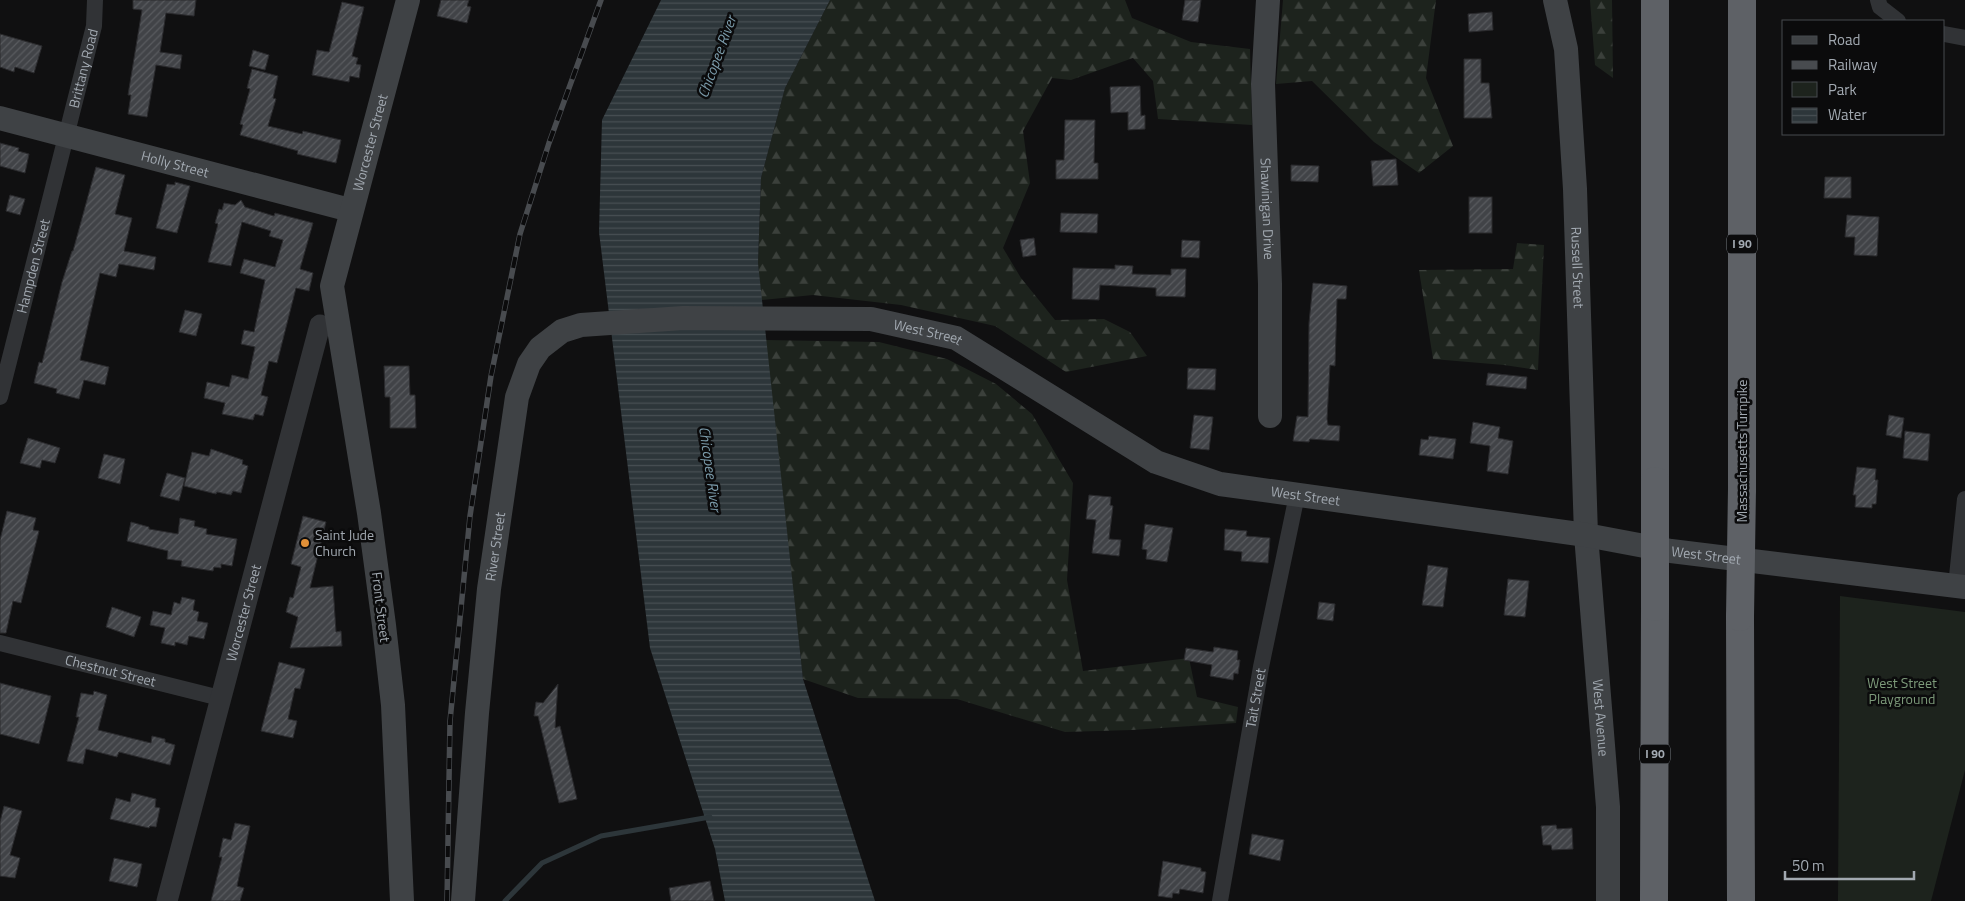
<svg xmlns="http://www.w3.org/2000/svg" width="1965" height="901" viewBox="0 0 1965 901" font-family="'Titillium Web',sans-serif">
	<style>
		.forest { fill: url(#forest-firs) }
		.park { fill: #1d231d }
		.water { fill: url(#water-rules) }
		.lines { fill: none; stroke-linecap: round; stroke-linejoin: round }
		.stream { stroke: #2d363a; stroke-width: 5 }
		.building { fill: url(#building-hatch); stroke: #2a2a2d }
		.minor { stroke: #313336; stroke-width: 16 }
		.tertiary { stroke: #313336; stroke-width: 21 }
		.secondary { stroke: #3f4245; stroke-width: 24 }
		.motorway { stroke: #5e6166; stroke-width: 28 }
		.rail-casing { stroke: #484b4f; stroke-width: 5.5 }
		.rail { stroke: #0b0b0c; stroke-width: 4; stroke-dasharray: 11; stroke-linecap: butt }
		.motorway-bridge { stroke: #5e6166; stroke-width: 28 }
		.poi-dot { fill: #e19038; stroke: #0b0b0c; stroke-width: 2 }
		.labels { text-anchor: middle; stroke-width: 5; stroke-linejoin: round; paint-order: stroke }
		.shield { fill: #0b0b0c; stroke: #757a80; stroke-width: 1 }
		.shield-label { font-size: 12px; font-weight: bold; fill: #a2a9b1 }
		.street-label { font-size: 14px; fill: #a2a9b1; stroke: #0b0b0c }
		.poi-label { font-size: 14px; fill: #a2a9b1; stroke: #0b0b0c; text-anchor: start }
		.park-label { font-size: 14px; fill: #7d9a7a; stroke: #0b0b0c }
		.water-label { font-size: 15px; font-style: italic; fill: #7b9baa; stroke: #0b0b0c }
	</style>
	<defs>
		<pattern id="forest-firs" width="22" height="20" patternUnits="userSpaceOnUse" patternTransform="scale(1.25)"><rect width="22" height="20" fill="#1d231d"/><path d="M5 1l3.5 6h-7zM16 11l3.5 6h-7z" fill="#3b403b"/></pattern>
		<pattern id="water-rules" width="6" height="5" patternUnits="userSpaceOnUse" patternTransform="scale(1.25)"><rect width="6" height="5" fill="#2d363a"/><path d="M0 2.5h6" fill="none" stroke="#485054"/></pattern>
		<pattern id="building-hatch" width="6" height="6" patternUnits="userSpaceOnUse" patternTransform="scale(1.25)"><rect width="6" height="6" fill="#414347"/><path d="M-1 1l2-2M0 6l6-6M5 7l2-2" fill="none" stroke="#595b5f"/></pattern>
	</defs>
	<rect width="100%" height="100%" fill="#101011"/>
	<!-- forest -->
	<g class="forest">
		<path d="M830,0h295l7,18 59,24 59,7 2,76 -94,-6 -5,-38 -20,-23 -62,22 -19,-2 -29,53 7,52 -27,65 18,30 34,42 49,-1 26,13 17,24 -81,16 -71,-46 -94,-21 -88,-10 -52,5 -3,-37 3,-85 24,-90z"/>
		<path d="M1283,0h153l-10,78 27,68 -34,27 -45,-31 -62,-61 -36,3z"/>
		<path d="M1590,0h22l1,78 -18,-13z"/>
		<path d="M1517,243l27,2 -6,125 -34,-5 -71,-6 -14,-89 94,-1z"/>
		<path d="M765,340l114,2 68,17 49,25 36,30 41,69 -6,97 16,91 106,-13 8,39 41,10 -2,16 -104,7 -67,2 -108,-33 -99,-1 -55,-19z"/>
	</g>
	<!-- park -->
	<path class="park" d="M1840,596l125,16v158l-34,131h-93z"/>
	<!-- water -->
	<path class="water" d="M661,0h169l-45,88 -24,90 -3,85 45,416 72,222h-150l-10,-52 -65,-201 -51,-416 3,-112z"/>
	<g class="lines">
		<!-- stream -->
		<path class="stream" d="M505,901l37,-38 59,-27 109,-19"/>
	</g>
	<!-- building -->
	<g class="building">
		<path d="M133,0h63l-2,16 -28,-3 -6,39 22,3 -2,14 -24,-4 -9,52 -19,-3 3,-19h-3l14,-85 -9,-1z"/>
		<path d="M441,0h28l-2,6 4,1 -4,16 -30,-7z"/>
		<path d="M1185,0h16l-3,22 -16,-2z"/>
		<path d="M342,2l22,5 -12,49 6,2 -2,6 5,1 -2,13 -9,-2 -1,6 -37,-7 5,-25 12,2z"/>
		<path d="M1492,12l1,18 -24,2 -1,-18z"/>
		<path d="M0,34l42,12 -8,27 -19,-6 -1,5 -14,-5z"/>
		<path d="M253,50l16,5 -4,15 -16,-4z"/>
		<path d="M1464,59h17v24h8l3,35h-28z"/>
		<path d="M252,69l26,7 -5,22 3,1 -8,27 34,8 1,-3 38,9 -5,23 -39,-9 1,-3 -58,-16 3,-10 -3,-1 10,-35 -3,-1z"/>
		<path d="M1140,86l1,30 4,-1v14l-17,1v-18l-17,1 -1,-26z"/>
		<path d="M1065,120h30l-1,43h4v16h-42v-19h8z"/>
		<path d="M0,143l19,5 -1,3 11,3 -4,19 -25,-7z"/>
		<path d="M1396,159l2,26 -25,1 -2,-25z"/>
		<path d="M1291,165l28,1 -1,16 -27,-1z"/>
		<path d="M96,167l29,8 -10,39 17,4 -8,33 32,6 -2,13 -35,-6 -3,13 -16,-4 -20,87 29,7 -4,18 -21,-5 -5,19 -23,-6 1,-4 -23,-6 5,-21 3,1 20,-81 10,-31h1z"/>
		<path d="M1825,177h26v21h-27z"/>
		<path d="M175,182l15,4 -13,47 -21,-5 11,-44 8,1z"/>
		<path d="M10,195l15,4 -5,16 -14,-4z"/>
		<rect x="1469" y="197" width="23" height="36"/>
		<path d="M241,200l4,7 29,9 1,-3 38,10 -13,46 13,4 -4,18 -13,-3 -19,75 -8,-2 -8,34 7,2 -5,19 -8,-2 -2,6 -31,-6 3,-11 -21,-5 3,-16 22,5 3,-12 16,4 7,-32 -14,-3 3,-14 10,2 11,-52 -25,-7 4,-14 31,8 8,-27 -14,-4 2,-5 -29,-9 -11,44 -23,-4 10,-38 -3,-1 4,-14 3,1 2,-7 11,2z"/>
		<path d="M1061,213l37,1 -1,19 -37,-1z"/>
		<path d="M1847,215l32,2 -2,39 -23,-1 1,-18h-10z"/>
		<path d="M1034,238l2,17 -13,2 -3,-17z"/>
		<path d="M1182,240l18,1 -1,17 -18,-1z"/>
		<path d="M1115,265l18,1 -1,8 39,1v-6h15l-1,28 -29,-1v-8l-56,-3 -1,15 -27,-1 1,-31 42,1z"/>
		<path d="M1313,283l34,3 -1,13h-9l-2,67 -5,-1 -3,54 1,6 12,1 -1,15 -29,-2 -1,3 -16,-1 4,-25 11,1 1,-94z"/>
		<path d="M185,310l17,4 -6,22 -17,-4z"/>
		<path d="M384,366h25l1,29h5l1,33h-26v-31h-5z"/>
		<path d="M1188,368l28,1 -1,21 -28,-1z"/>
		<path d="M1488,373l39,4 -1,12 -40,-4z"/>
		<path d="M1194,415l19,2 -4,33 -19,-2z"/>
		<path d="M1889,415l15,3 -3,20 -15,-3z"/>
		<path d="M1473,422l27,5 -2,11 15,3 -5,33 -21,-3 3,-25 -20,-3z"/>
		<path d="M1905,431l25,3 -2,27 -25,-3z"/>
		<path d="M1429,436l27,3 -3,20 -34,-4 2,-16 7,1z"/>
		<path d="M28,438l32,10 -5,15 -13,-3 -2,8 -20,-5z"/>
		<path d="M211,449l32,11 -1,4 6,2 -7,27 -8,-2 -2,4 -14,-3 -1,2 -32,-8 8,-34 17,4z"/>
		<path d="M104,454l21,5 -5,25 -22,-6z"/>
		<path d="M1857,467l19,2 -1,11h3l-2,24h-4v4l-17,-1 1,-12h-3z"/>
		<path d="M167,473l18,5 -6,23 -19,-5z"/>
		<path d="M1089,495l22,2 -1,8 3,1 -4,33 12,1 -2,16 -27,-3 4,-33 -10,-1z"/>
		<path d="M7,511l29,7 -3,12 6,1 -18,72 -8,-2 -7,32h-6v-93z"/>
		<path d="M303,516l23,6 -16,66 23,-2 3,46 5,-1 1,15 -52,2 8,-31 -12,-5 4,-15 3,1 8,-31 -10,-3z"/>
		<path d="M180,518l15,3 -1,5 13,3 -1,5 31,5 -5,27 -11,-2v4l-7,-1 -1,4 -32,-5 1,-5 -15,-2 1,-8 -41,-10 4,-19 18,5v2l29,5z"/>
		<path d="M1145,524l28,4 -6,34 -21,-3 1,-9 -5,-1z"/>
		<path d="M1225,529l22,2 -1,5 24,2 -2,25 -27,-2 1,-9 -18,-2z"/>
		<path d="M1428,565l20,3 -5,39 -21,-2z"/>
		<path d="M1508,579l21,2 -4,36 -21,-2z"/>
		<path d="M182,597l13,3 -2,10 6,2 -2,9 11,2 -4,16 -15,-3 -2,9 -12,-3v4l-14,-3 4,-15 -15,-3 3,-14 18,4 3,-13 6,2z"/>
		<path d="M1319,602l16,2 -2,17 -16,-2z"/>
		<path d="M112,607l29,10 -7,20 -28,-10z"/>
		<path d="M1214,647l24,4 -1,9h3l-2,14 -4,-1 -1,7 -23,-4 2,-11 -28,-5 2,-12 27,4z"/>
		<path d="M279,662l26,7 -5,20 -5,-1 -7,31 9,2 -4,17 -32,-7z"/>
		<path d="M0,683l51,13 -12,48 -39,-10z"/>
		<path d="M558,684l-3,44 5,-2 17,73 -18,4 -21,-87h-4l2,-14 7,1z"/>
		<path d="M94,691l13,4 -9,35 53,13 1,-7 13,3v3l10,3 -5,20 -51,-13 -2,5 -31,-8 -3,15 -16,-3 12,-44h-3l5,-24 12,2z"/>
		<path d="M132,793l24,6 -1,8 5,1 -4,19 -6,-1 -1,2 -39,-9 6,-21 14,4z"/>
		<path d="M4,806l18,5 -12,44 10,3 -5,20 -15,-2v-54z"/>
		<path d="M235,823l15,3 -13,60 7,2 -4,13h-29l11,-44h-3l4,-19 8,2z"/>
		<path d="M1556,825l1,4 15,-1 1,21 -21,1 -1,-5h-8l-2,-19z"/>
		<path d="M1252,834l32,6 -4,21 -31,-7z"/>
		<path d="M114,858l28,6 -5,23 -28,-6z"/>
		<path d="M1163,861l38,7v3l5,1 -3,21 -23,-4 -1,5 -6,-1 -1,5 -14,-2z"/>
		<path d="M710,881l4,20h-43l-2,-13z"/>
	</g>
	<g class="lines">
		<!-- minor -->
		<g class="minor">
			<path d="M1878,0l2,7 18,14"/>
			<path d="M1944,34l21,4"/>
			<path id="s1" d="M0,397l94,-371 1,-26"/>
			<path d="M1956,586l9,-87"/>
			<path id="s2" d="M0,643l220,55"/>
			<path id="s3" d="M1220,901l41,-234 36,-172"/>
		</g>
		<!-- tertiary -->
		<path class="tertiary" id="s4" d="M167,901l153,-576"/>
		<!-- secondary -->
		<g class="secondary">
			<path id="s5" d="M1268,0l-5,84 7,200v132"/>
			<path id="s6" d="M1555,0l11,49 9,140 11,346 22,272v94"/>
			<path id="s7" d="M0,118l350,92"/>
			<path id="s8" d="M402,901l-9,-196 -9,-80 -15,-112 -37,-227 76,-286"/>
			<path id="s9" d="M463,901l14,-188 12,-124 28,-192 12,-33 11,-16 22,-17 19,-6 102,-7 188,1 85,19 200,124 64,22 366,51 85,16 294,36"/>
		</g>
		<!-- motorway -->
		<g class="motorway">
			<path d="M1742,0v489"/>
			<path d="M1655,481v-481"/>
			<path d="M1740,617l1,284"/>
			<path d="M1654,901l1,-294"/>
		</g>
		<!-- rail casing -->
		<g class="rail-casing">
			<path id="rail" d="M447,901l3,-180 20,-205 21,-140 29,-142 29,-91 52,-143"/>
		</g>
		<!-- rail -->
		<use href="#rail" class="rail"/>
		<!-- motorway-bridge -->
		<g class="motorway-bridge">
			<path d="M1655,481v126"/>
			<path d="M1740,617l2,-128"/>
		</g>
	</g>
	<!-- markers -->
	<circle class="poi-dot" cx="305" cy="543" r="5"/>
	<g class="labels">
		<!-- shield labels -->
		<g class="shield">
			<rect x="1727" y="234.5" width="30" height="19" rx="4"/>
			<rect x="1640" y="744.5" width="30" height="19" rx="4"/>
		</g>
		<g class="shield-label">
			<text x="1742" y="248">I 90</text>
			<text x="1655" y="758">I 90</text>
		</g>
		<!-- street labels -->
		<g class="street-label">
			<text dy="5" stroke="none"><textPath href="#s1" startOffset="339">Brittany Road</textPath></text>
			<text dy="5" stroke="none"><textPath href="#s8" startOffset="768">Worcester Street</textPath></text>
			<text dy="5" stroke="none"><textPath href="#s7" startOffset="181">Holly Street</textPath></text>
			<text dy="5" stroke="none"><textPath href="#s5" startOffset="209">Shawinigan Drive</textPath></text>
			<text dy="5" stroke="none"><textPath href="#s1" startOffset="135">Hampden Street</textPath></text>
			<text dy="5" stroke="none"><textPath href="#s6" startOffset="269">Russell Street</textPath></text>
			<text dy="5" stroke="none"><textPath href="#s9" startOffset="958">West Street</textPath></text>
			<text transform="translate(1742 451) rotate(-90)" y="5">Massachusetts Turnpike</text>
			<text dy="5" stroke="none"><textPath href="#s9" startOffset="1376">West Street</textPath></text>
			<text dy="5" stroke="none"><textPath href="#s9" startOffset="356">River Street</textPath></text>
			<text dy="5" stroke="none"><textPath href="#s9" startOffset="1781">West Street</textPath></text>
			<text transform="translate(381 607) rotate(83)" y="5">Front Street</text>
			<text dy="5" stroke="none"><textPath href="#s4" startOffset="298">Worcester Street</textPath></text>
			<text dy="5" stroke="none"><textPath href="#s2" startOffset="114">Chestnut Street</textPath></text>
			<text dy="5" stroke="none"><textPath href="#s3" startOffset="206">Tait Street</textPath></text>
			<text dy="5" stroke="none"><textPath href="#s6" startOffset="720">West Avenue</textPath></text>
		</g>
		<!-- poi labels -->
		<g class="poi-label">
			<text x="315" y="540">Saint Jude<tspan x="315" dy="16">Church</tspan></text>
		</g>
		<!-- park labels -->
		<g class="park-label">
			<text x="1902" y="688">West Street<tspan x="1902" dy="16">Playground</tspan></text>
		</g>
		<!-- water labels -->
		<g class="water-label">
			<text transform="translate(717 57) rotate(-70)" y="5">Chicopee River</text>
			<text transform="translate(710 469) rotate(82)" y="5">Chicopee River</text>
		</g>
	</g>
	<!-- legend -->
	<rect x="1782" y="20" width="162" height="115" fill="#0b0b0c" stroke="#474a4e"/>
	<rect x="1792" y="36" width="25" height="8" fill="#3f4245" stroke="#474a4e"/>
	<text x="1828" y="45" font-size="15" fill="#a2a9b1">Road</text>
	<rect x="1792" y="61" width="25" height="8" fill="#484b4f" stroke="#474a4e"/>
	<text x="1828" y="70" font-size="15" fill="#a2a9b1">Railway</text>
	<rect x="1792" y="82" width="25" height="15" fill="#1d231d" stroke="#474a4e"/>
	<text x="1828" y="95" font-size="15" fill="#a2a9b1">Park</text>
	<rect x="1792" y="108" width="25" height="15" fill="url(#water-rules)" stroke="#474a4e"/>
	<text x="1828" y="120" font-size="15" fill="#a2a9b1">Water</text>
	<!-- scale -->
	<path d="M1785 871v8h129v-8" fill="none" stroke="#a2a9b1" stroke-width="2.5"/>
	<text x="1792" y="871" font-size="15" fill="#a2a9b1" stroke="#0b0b0c" stroke-width="4" paint-order="stroke">50 m</text>
</svg>
